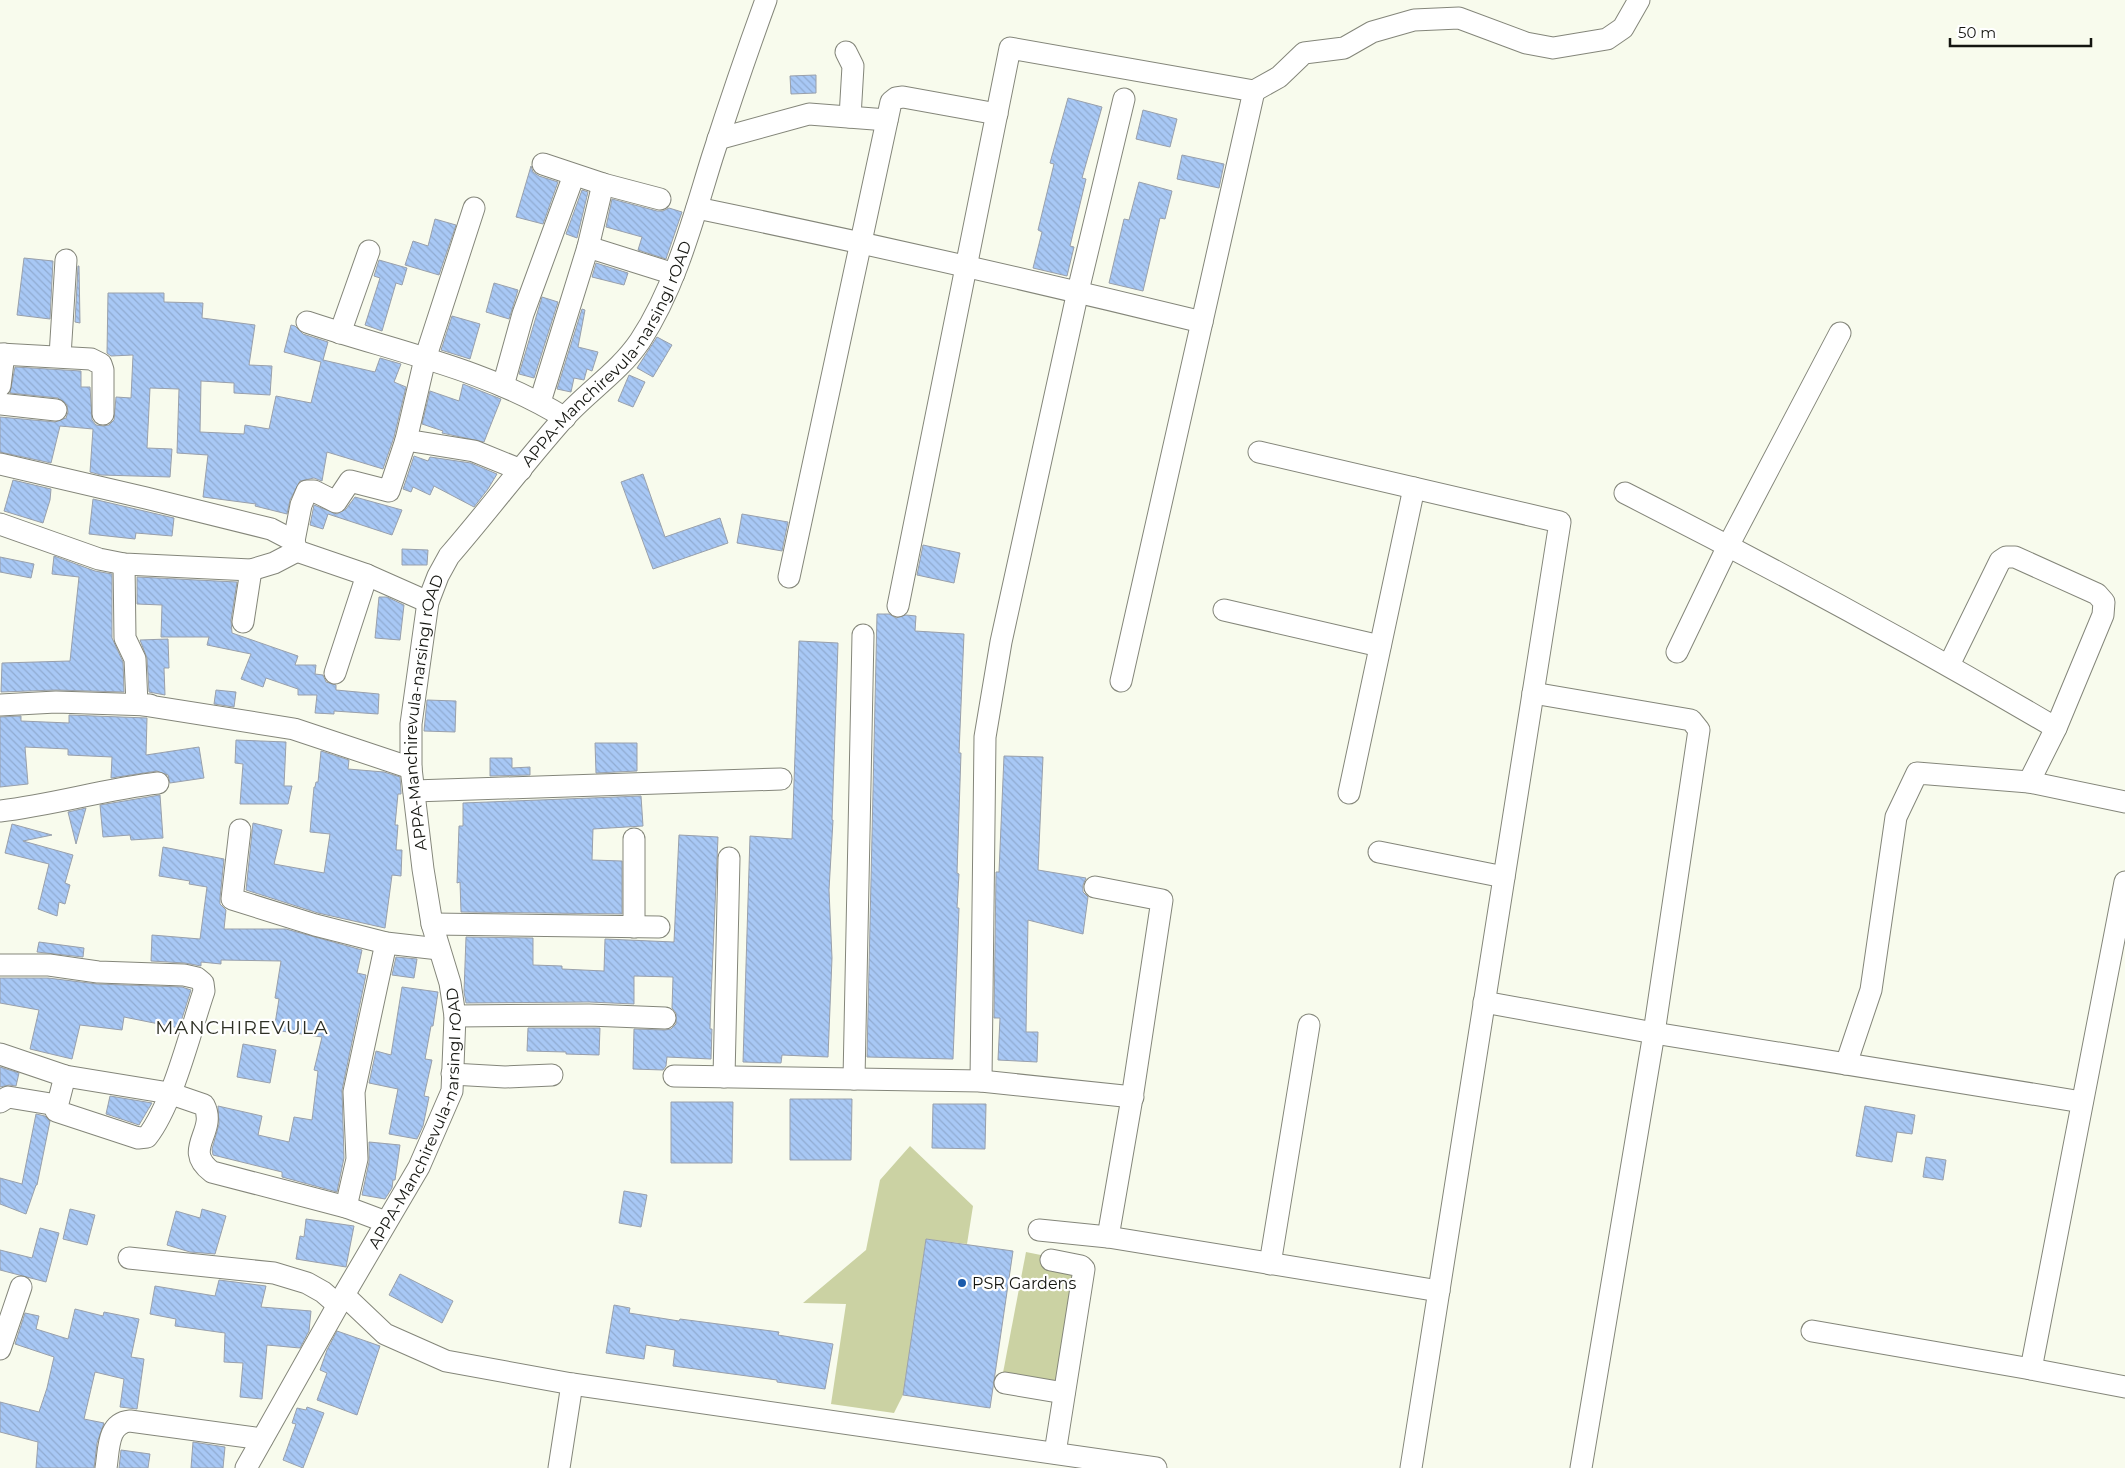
<svg xmlns="http://www.w3.org/2000/svg" width="2125" height="1468" viewBox="0 0 2125 1468" font-family="Montserrat,sans-serif">
	<style>
		.grass { fill: #cbd2a3 }
		.building { fill: url(#building-back-hatch); stroke: #99a0ab }
		.lines { fill: none; stroke-linecap: round; stroke-linejoin: round }
		.minor-casing { stroke: #84867a; stroke-width: 23 }
		.minor { stroke: #fff; stroke-width: 21 }
		.poi-dot { fill: #1a5aab; stroke: #fff; stroke-width: 2 }
		.labels { text-anchor: middle; stroke-width: 4.5; stroke-linejoin: round; paint-order: stroke }
		.street-label { font-size: 16px; fill: #141510; stroke: #fff }
		.poi-label { font-size: 16px; fill: #141510; stroke: #fff; text-anchor: start }
		.quarter-label { font-size: 19px; letter-spacing: 1px; fill: #2d2f24; stroke: #fff }
	</style>
	<defs>
		<pattern id="building-back-hatch" width="6" height="6" patternUnits="userSpaceOnUse" patternTransform="scale(1.25)"><rect width="6" height="6" fill="#a8c8f5"/><path d="M-1 5l2 2M0 0l6 6M5-1l2 2" fill="none" stroke="#90abd1"/></pattern>
	</defs>
	<rect width="100%" height="100%" fill="#f8fbed"/>
	<!-- grass -->
	<g class="grass">
		<path d="M910,1146l63,60 -6,38 -41,-5 -23,156 -9,18 -63,-9 15,-100 -43,-1 63,-53 14,-70z"/>
		<path d="M1026,1252l64,13 -24,125 -64,-12z"/>
	</g>
	<!-- building -->
	<g class="building">
		<path d="M816,75v18l-25,1 -1,-18z"/>
		<path d="M1068,98l34,9 -20,71 4,1 -16,67 4,1 -7,29 -34,-8 9,-36 -4,-2 16,-66 -4,-1z"/>
		<path d="M1143,110l34,9 -7,28 -34,-8z"/>
		<path d="M1182,155l42,9 -5,24 -42,-9z"/>
		<path d="M531,166l2,6 6,4 19,6 -15,42 -27,-7z"/>
		<path d="M1139,182l33,9 -7,28 -5,-1 -17,73 -34,-8 15,-64 5,1z"/>
		<path d="M582,190l6,2 -11,46 -11,-4z"/>
		<path d="M612,199l45,12h6l6,-3 13,4 -16,47 -28,-9 4,-13 -36,-10z"/>
		<path d="M435,219l21,6 -17,50 -34,-10 8,-24 15,5z"/>
		<path d="M24,258l29,3 -3,58 -33,-4z"/>
		<path d="M379,260l28,8 -5,17 -6,-2 -14,48 -17,-6 15,-47 -6,-2z"/>
		<path d="M596,263l32,10 -4,12 -32,-8z"/>
		<path d="M78,266h1l1,57 -5,-1z"/>
		<path d="M494,283l24,7 -9,29 -23,-7z"/>
		<path d="M108,293h56v9l39,1 -1,15 53,7 -6,40 23,1 -2,29 -36,-2v-10l-33,-2 -1,51 44,2 1,-9 24,4 7,-33 35,7 10,-41 -37,-10 7,-27 4,1 8,8 25,8 -5,18 52,12 5,-14 21,6 -7,18 12,5 -12,50 -11,32 -56,-17 -5,29 -8,-3 -14,3 -10,19 -3,14 -32,-8 1,-2 -53,-7 5,-42 -31,-2 2,-64 -29,-1 -3,60 25,1 -2,28 -69,-2 -11,-3 3,-43 -33,-3 -9,37 -51,-11v-35l55,5 11,-4 2,-6 -1,-7 -9,-7 -48,-5 5,-26 66,4v16h9l2,33 4,5 7,1 6,-1 5,-5 2,-23 15,1 2,-43 -22,1 -4,-3z"/>
		<path d="M542,297l16,5 -24,76 -15,-4z"/>
		<path d="M582,309l3,1 -7,37 20,5 -6,19 -5,-2 -3,11 -10,-2 -3,14 -14,-3z"/>
		<path d="M452,316l28,8 -10,35 -29,-9z"/>
		<path d="M657,337l15,8 -19,32 -16,-9z"/>
		<path d="M629,375l16,7 -12,25 -15,-6z"/>
		<path d="M463,384l38,15 -17,43 -42,-9 1,-2 -21,-7 8,-33 29,10z"/>
		<path d="M414,456l14,5 2,-4 41,6 26,11 -9,15 -14,18 -40,-21 -4,9 -17,-8 -2,5 -8,-3z"/>
		<path d="M643,474l22,63 55,-19 8,25 -75,26 -32,-87z"/>
		<path d="M13,480l38,9 -1,11 -7,23 -39,-12z"/>
		<path d="M355,497l47,13 -10,25 -64,-21 -5,15 -13,-4 4,-20 23,9 9,-5z"/>
		<path d="M93,499l81,19 -2,18 -36,-3 -1,6 -46,-5z"/>
		<path d="M742,514l46,8 -6,29 -45,-8z"/>
		<path d="M923,545l37,8 -6,30 -37,-8z"/>
		<path d="M402,549l26,1 -1,15h-25z"/>
		<path d="M54,556l41,15 17,3v64l11,24 1,30 -68,-2 -55,2 1,-29 68,-2 9,-84 -27,-3z"/>
		<path d="M0,557l34,7 -3,14 -31,-6z"/>
		<path d="M137,577l100,5 -6,38 1,13 66,23 -3,9h21l-1,9 8,1 3,7 10,3v5l43,4 -1,20 -44,-3v3l-19,-1 2,-18h-19v-6l-32,-11 -3,9 -22,-8 10,-25 -44,-9 2,-8h-48l1,-32 -25,-1z"/>
		<path d="M379,597h8l17,8 -4,35 -25,-2z"/>
		<path d="M877,614h12l7,4 10,-3 10,1 -1,15 49,3 -5,119h2l-4,120 2,1 -2,34h2l-6,151 -86,-2z"/>
		<path d="M168,639l1,29h-5l1,27 -16,-3 -2,-34 -7,-18z"/>
		<path d="M799,641l39,2 -6,177h1l-4,70 3,68 -4,99 -46,-2 -1,8 -38,-1 7,-226 42,3z"/>
		<path d="M216,690l20,2 -2,15 -20,-3z"/>
		<path d="M427,700l29,1 -1,31 -31,-1z"/>
		<path d="M69,715l78,3 -1,37 53,-8 5,31 -34,5 -2,-8 -11,-4 -46,7 1,-21 -44,-2v-6l-43,-2 3,37 -28,3v-70l21,-1v5l48,2z"/>
		<path d="M236,740l50,2 -2,44h8l-4,18h-48l3,-40 -8,-1z"/>
		<path d="M595,743h42v28l-41,2z"/>
		<path d="M321,751l28,9 -1,9 36,3 16,5 1,14v3h-3l-3,31h3l-2,25h6l-1,26 -9,-1 -7,53 -67,-15 -72,-23 7,-67 29,7 -8,34 50,9 6,-39 -20,-2 4,-45h1l1,-5h2z"/>
		<path d="M1004,756l39,1 -5,113 48,8 -3,7v7l5,5 -5,37 -55,-14 -2,112h12l-1,30 -39,-2 2,-42h-6l2,-146h3z"/>
		<path d="M490,758h22v10l18,-1v8l-40,1z"/>
		<path d="M160,795l3,43 -32,2 -1,-5 -27,2 -3,-32z"/>
		<path d="M641,796l2,30 -50,3 -1,31 30,1v53l-161,-2 -1,-30 -3,1 2,-57h4v-23z"/>
		<path d="M86,808l-10,36 -8,-32z"/>
		<path d="M12,824l40,11 -29,6 50,14 -8,28 5,2 -5,19 -6,-2 -2,14 -19,-7 11,-45 -44,-11z"/>
		<path d="M679,835l39,2 -7,160 -1,32h2l-1,30 -44,-2 -1,9 -3,4 -30,-1 1,-40 31,1 6,-1 5,-5v-11l-4,-5 1,-31 -39,-1v28l-45,-2 -123,1 -2,-11 2,-55 67,1v27l29,1v3l42,2 1,-32 69,3z"/>
		<path d="M163,847l61,12 -4,39v6l6,6 -2,19h62l76,21 -5,23 9,2 -24,115 2,68 -7,34 -55,-15v-5l-69,-17 -1,-6 7,-25 -1,-18 44,10 -4,19 31,7 5,-25 18,3 6,-49 -4,-1 8,-33 -48,-7 5,-31 -4,-1 6,-37 -60,-1v4l-20,-2v4l-16,-3 -34,-2 1,-26 48,4 7,-52 -18,-3 1,-3 -31,-5z"/>
		<path d="M39,942l45,6 -1,9 -46,-5z"/>
		<path d="M396,957l21,2 -3,19 -22,-3z"/>
		<path d="M0,978h48l49,6 85,3 9,3 -12,38 -55,-11 -2,13 -42,-5 -8,34 -42,-10 9,-39 -39,-7z"/>
		<path d="M402,987l36,5 -5,34h-2l-6,33 7,1 -8,36 5,1 -6,29 -6,13 -28,-5 9,-45 -29,-6 7,-32 15,4z"/>
		<path d="M528,1028h72l-1,27 -33,-1v-2l-39,-1z"/>
		<path d="M243,1044l33,6 -6,33 -33,-6z"/>
		<path d="M0,1067l19,6 -3,13 -7,-1 -9,2z"/>
		<path d="M110,1096l42,7 -13,22 -33,-11z"/>
		<path d="M790,1099h62l-1,61h-61z"/>
		<path d="M671,1102h62l-1,61h-61z"/>
		<path d="M933,1104h53l-1,45 -53,-1z"/>
		<path d="M1865,1106l50,9 -3,19 -15,-2 -5,30 -36,-6z"/>
		<path d="M36,1114l9,2 5,5 -13,64h-1l-10,29 -26,-10v-26l22,6z"/>
		<path d="M369,1142l31,3 -5,35h-2l-1,8 -7,11 -23,-4 7,-33z"/>
		<path d="M1926,1157l20,3 -3,20 -20,-3z"/>
		<path d="M624,1191l23,4 -6,32 -22,-4z"/>
		<path d="M70,1209l25,6 -8,30 -24,-6z"/>
		<path d="M202,1209l24,7 -11,38 -25,-2 -23,-7 9,-34 24,7z"/>
		<path d="M306,1219l48,7 -8,41 -50,-8 4,-23 4,1z"/>
		<path d="M40,1228l19,5 -13,49 -46,-12v-20l32,8z"/>
		<path d="M926,1239l87,12 -23,157 -87,-13z"/>
		<path d="M400,1274l53,27 -11,22 -53,-28z"/>
		<path d="M219,1280l47,6 -5,21 50,4 -2,20 -9,17 -33,-3 -5,54 -22,-2 3,-34 -19,-1 1,-29 -50,-7 1,-7 -26,-5 5,-28 60,10z"/>
		<path d="M614,1305l16,3 -1,5 50,8 1,-2 99,13 -1,3 55,9 -8,45 -48,-7v-2l-104,-14 2,-16 -29,-5 -2,14 -38,-6z"/>
		<path d="M75,1309l28,7 1,-4 35,7 -8,38 13,2 -7,50 -17,-2 4,-28 -29,-7 -11,47 20,4 -7,20 -3,25h-58l2,-26 -38,-10v-30l39,10 8,-24 7,-31 -39,-13 10,-31 14,3 -3,13 32,10z"/>
		<path d="M337,1331l43,15 -23,69 -40,-15 10,-27 -7,-3 7,-20z"/>
		<path d="M307,1407l17,6 -21,55 -20,-8 13,-36 -4,-1 5,-15 9,2z"/>
		<path d="M193,1442l32,5 -2,21h-32z"/>
		<path d="M121,1450l29,4 -2,14h-29z"/>
	</g>
	<g class="lines">
		<!-- minor casing -->
		<g class="minor-casing">
			<g id="minor">
				<path d="M846,52l7,14 -3,51"/>
				<path d="M1254,91l25,-14 25,-24 40,-5 28,-16 42,-12 45,-2 67,25 27,5 54,-9 16,-11 16,-28"/>
				<path d="M718,139l91,-25 78,6"/>
				<path d="M543,164l60,20 57,15"/>
				<path d="M474,208l-49,151 -19,81 68,11 47,19"/>
				<path d="M697,208c169,35 337,73 505,114"/>
				<path d="M588,247l86,27"/>
				<path d="M307,322c86,29 180,47 258,96"/>
				<path d="M340,333l29,-82"/>
				<path d="M0,354l91,5 10,5 2,6v44"/>
				<path d="M60,356l6,-96"/>
				<path d="M0,386l4,-32"/>
				<path d="M503,386l20,-72 51,-139"/>
				<path d="M540,402l48,-155 15,-63"/>
				<path d="M0,404l56,6"/>
				<path d="M1259,452l301,70 -149,946"/>
				<path d="M0,464l146,34 125,31 23,12 3,10 70,24 61,27"/>
				<path d="M1625,493c146,74 290,152 431,235"/>
				<path d="M0,524l99,35 25,5 127,6 23,-7 23,-12"/>
				<path d="M294,541l7,-36 6,-14h7l22,11 14,-21 39,10 17,-51"/>
				<path d="M124,564l1,74 10,21 2,45 157,25 117,39"/>
				<path d="M789,577l102,-475 5,-4 7,-1 94,17"/>
				<path d="M898,606l112,-558 244,43 -133,590"/>
				<path d="M1224,610l156,36"/>
				<path d="M243,622l8,-52"/>
				<path d="M1677,652l51,-106 112,-213"/>
				<path d="M1949,665l51,-104 6,-4h9l82,37 7,8 -1,13 -47,113 -27,54"/>
				<path d="M335,673l32,-98"/>
				<path d="M1533,693l158,27 8,10 -45,303 -73,435"/>
				<path d="M0,705l56,-3 94,3"/>
				<path d="M414,791l367,-12"/>
				<path d="M1349,793l65,-305"/>
				<path d="M0,811c53,-6 105,-22 158,-28"/>
				<path d="M240,830l-8,69 83,26 71,18 53,6"/>
				<path d="M1379,852l125,25"/>
				<path d="M2125,882l-94,487 94,18"/>
				<path d="M1095,887l67,13 -29,192 -25,145"/>
				<path d="M432,924l227,3"/>
				<path d="M634,927v-88"/>
				<path d="M0,965h49l49,7 86,3 13,3 6,5 1,8c-14,41 -31,113 -57,146l-9,1 -82,-27 9,-35"/>
				<path d="M1484,1002l170,31 428,69"/>
				<path d="M455,1016l134,-1 76,3"/>
				<path d="M0,1054l65,22 104,17 35,12c14,27 -23,44 8,67l134,35 40,15"/>
				<path d="M1846,1064l25,-74 25,-173 21,-44 112,9 96,20"/>
				<path d="M452,1074l53,3 47,-2"/>
				<path d="M674,1076l307,5 152,16"/>
				<path d="M724,1077l5,-219"/>
				<path d="M854,1079l9,-444"/>
				<path d="M981,1081l4,-344 16,-95 77,-351 46,-192"/>
				<path d="M0,1102l8,-5 49,8"/>
				<path d="M346,1207l11,-48 -3,-67 32,-149"/>
				<path d="M1039,1230l69,7 331,54"/>
				<path d="M129,1258l145,15 33,10 16,9 15,13"/>
				<path d="M1051,1260l30,6 3,3 -29,184"/>
				<path d="M1270,1264l39,-239"/>
				<path d="M345,1296l40,38 61,27 126,23 584,84"/>
				<path d="M1812,1331l219,38"/>
				<path d="M0,1349l21,-62"/>
				<path d="M1005,1383l59,10"/>
				<path d="M106,1468c3,-18 1,-45 24,-47l132,18"/>
				<path id="s1" d="M246,1468l92,-163 81,-138 33,-76 3,-75 -5,-33 -18,-59 -9,-55 -12,-101v-44l17,-122 10,-26 11,-20c39,-45 75,-93 114,-137 25,-28 56,-47 77,-78 36,-55 53,-122 72,-183 17,-53 35,-106 54,-158"/>
				<path d="M559,1468l13,-84"/>
			</g>
		</g>
		<!-- minor -->
		<use href="#minor" class="minor"/>
	</g>
	<!-- markers -->
	<circle class="poi-dot" cx="962" cy="1283" r="5"/>
	<g class="labels">
		<!-- street labels -->
		<g class="street-label">
			<text dy="6" stroke="none"><textPath href="#s1" startOffset="1234">APPA-Manchirevula-narsingI rOAD</textPath></text>
			<text dy="6" stroke="none"><textPath href="#s1" startOffset="814">APPA-Manchirevula-narsingI rOAD</textPath></text>
			<text dy="6" stroke="none"><textPath href="#s1" startOffset="394">APPA-Manchirevula-narsingI rOAD</textPath></text>
		</g>
		<!-- poi labels -->
		<g class="poi-label">
			<text x="972" y="1289">PSR Gardens</text>
		</g>
		<!-- quarter labels -->
		<g class="quarter-label">
			<text x="242" y="1034">MANCHIREVULA</text>
		</g>
	</g>
	<!-- scale -->
	<path d="M1950 38v8h141v-8" fill="none" stroke="#141510" stroke-width="2.5"/>
	<text x="1958" y="38" font-size="15" fill="#141510" stroke="#ffffff" stroke-width="4" paint-order="stroke">50 m</text>
</svg>
